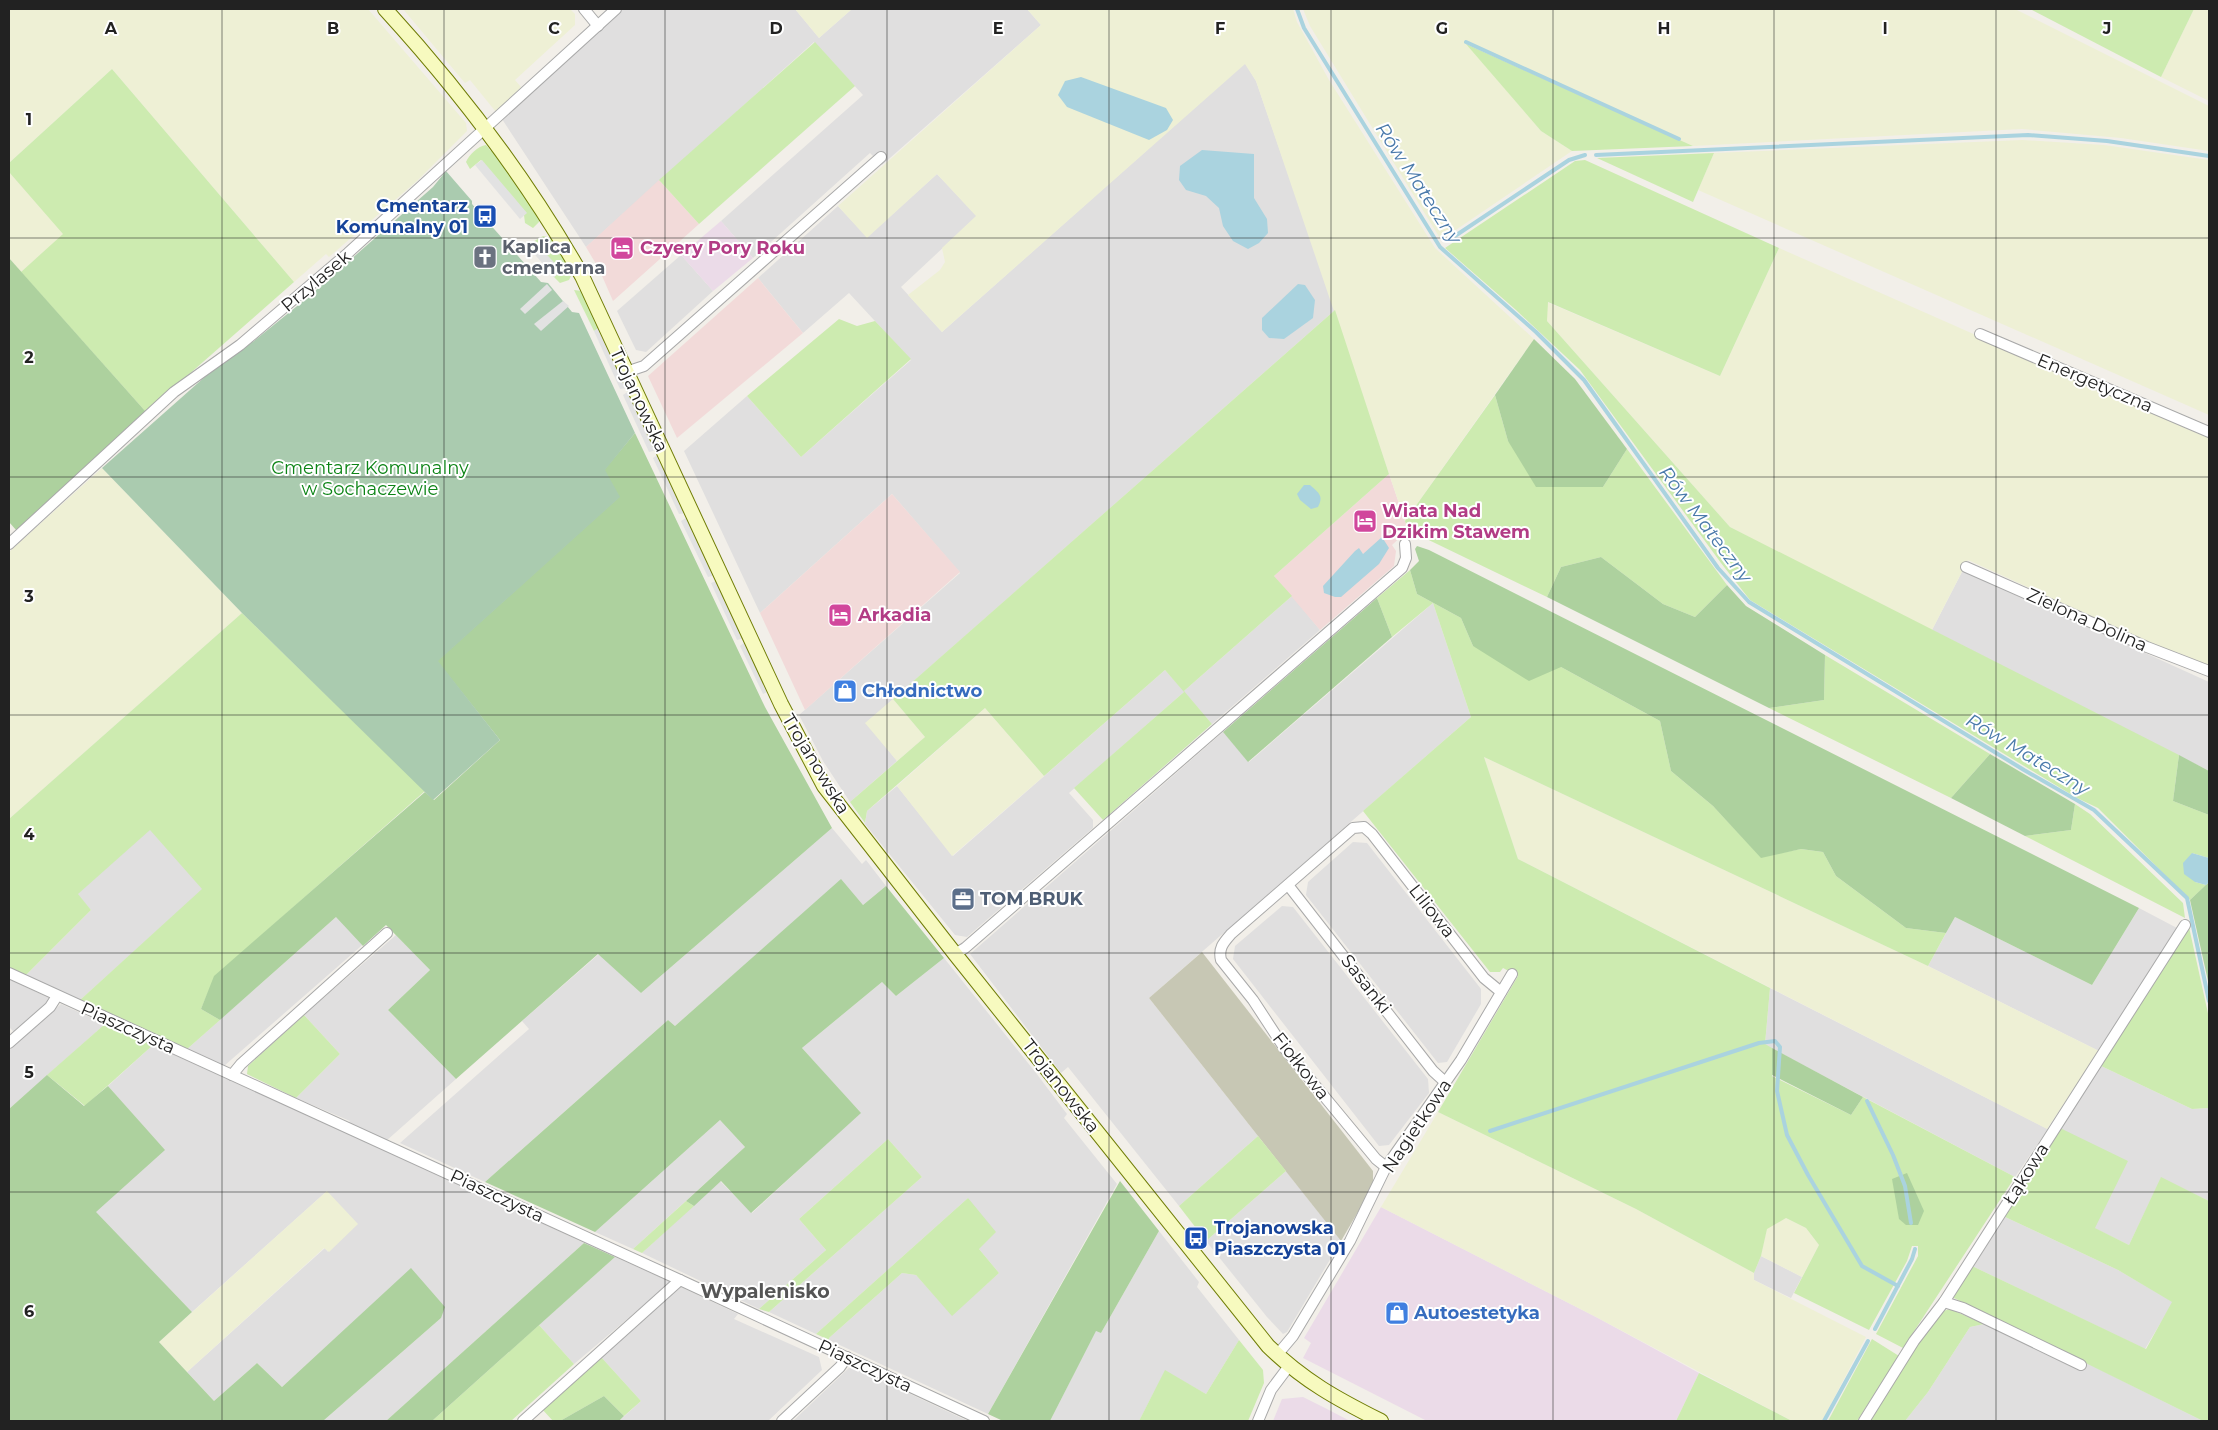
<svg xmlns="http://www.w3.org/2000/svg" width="2218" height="1430" viewBox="0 0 2218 1430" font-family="Montserrat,sans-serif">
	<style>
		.residential { fill: #e0dfdf }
		.commercial { fill: #f2dad9 }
		.industrial { fill: #ebdbe8 }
		.construction { fill: #c7c7b4 }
		.farmland { fill: #eef0d5 }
		.grass { fill: #cdebb0 }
		.forest { fill: #add19e }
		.cemetery { fill: #aacbaf }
		.parking { fill: #e2e2e2 }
		.water { fill: #aad3df }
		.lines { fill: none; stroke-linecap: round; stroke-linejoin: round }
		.stream { stroke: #aad3df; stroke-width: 4 }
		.street-casing { stroke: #a9a9a9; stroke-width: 12 }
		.secondary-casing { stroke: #707d05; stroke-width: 16 }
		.street { stroke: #fff; stroke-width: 10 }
		.secondary { stroke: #f7fabf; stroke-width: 14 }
		.grid { fill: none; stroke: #222; stroke-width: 1; stroke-opacity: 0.55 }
		.labels { text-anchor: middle; stroke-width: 4; stroke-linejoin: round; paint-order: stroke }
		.transit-label { font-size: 18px; font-weight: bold; fill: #164399; stroke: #fff; text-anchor: end }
		.worship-label { font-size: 18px; font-weight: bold; fill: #5b616d; stroke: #fff; text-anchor: start }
		.hotel-label { font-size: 18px; font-weight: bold; fill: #b23c85; stroke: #fff; text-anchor: start }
		.street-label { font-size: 18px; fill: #222; stroke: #fff }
		.park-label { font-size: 18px; fill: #0c8416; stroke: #fff }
		.shop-label { font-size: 18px; font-weight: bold; fill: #366cbe; stroke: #fff; text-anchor: start }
		.service-label { font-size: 18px; font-weight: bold; fill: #4e5e75; stroke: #fff; text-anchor: start }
		.water-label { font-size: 19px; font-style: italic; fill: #4a7aab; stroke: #fff }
		.neighbourhood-label { font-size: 19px; font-weight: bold; fill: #555; stroke: #fff }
		.grid-label { font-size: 16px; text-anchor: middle; font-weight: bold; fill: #222; stroke: #fff; stroke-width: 4; stroke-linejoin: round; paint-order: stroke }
	</style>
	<rect width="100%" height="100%" fill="#f2efe9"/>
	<!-- residential -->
	<g class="residential">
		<path d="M622,9h173l24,29 33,-29h175l14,16 -159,140 -12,-12 -117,105 -32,-37 142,-126 -49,-53 -228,205 -84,-128z"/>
		<path d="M1245,63l11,18 79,229 -469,413 31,38 -47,41 -27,-41 -24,-46 161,-142 -68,-79 -132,119 -76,-162 63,-55 54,61 110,-97 -62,-67 -46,40 -45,-55 80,-72 29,31 70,-63 40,42 -76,71 41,45z"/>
		<path d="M681,255l32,36 -67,61 -10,-2 -19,-39z"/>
		<path d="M1963,570l246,112v89l-277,-141z"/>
		<path d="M1292,596l28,34 -108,94 -28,-32 -115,101 24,27v8l-126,109 -12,-2 -90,-111 2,-13 30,-25 56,70 212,-186 19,21z"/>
		<path d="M1433,603l38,114 -322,281 109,138 -79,70 -111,-139 -7,6 -91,-119 253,-222 26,30z"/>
		<path d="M452,814l27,29 -255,223 -38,-16z"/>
		<path d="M832,828l30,36 4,-4 20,26 -23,19 -22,-25 -166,146 -7,-6 -183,162 -85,-39 129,-114 -7,-8 77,-67 42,39z"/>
		<path d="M150,829l53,60 -124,112 -54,-25 66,-66 -14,-16z"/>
		<path d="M1353,842l14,1 114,146v15l-34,58 -9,1 -132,-168 2,-13z"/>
		<path d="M1282,906l11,1 135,172 1,14 -40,52 -10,1 -146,-187 2,-13z"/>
		<path d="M2139,908l38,20 -78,123 -171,-85 27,-49 137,68z"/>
		<path d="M396,935l34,35 -42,40 68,69 -70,62 -39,-17 3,-3 -54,-23 44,-44 -36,-39z"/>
		<path d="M944,958l92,115 31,41 -3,4 53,66 -129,230 -159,-74v-2l73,-65 14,2 36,40 47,-42 -20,-24 -11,-51 -152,136 -47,-22 153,-135 -34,-38 -89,80 27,31 -67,59 -117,-56 78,-72 32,32 108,-100 -58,-65 80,-66 14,14z"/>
		<path d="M9,979l42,20 -37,33 -5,-5z"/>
		<path d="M1770,988l278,141 -33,48 -250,-132z"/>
		<path d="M61,1004l44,20 -96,85v-59z"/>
		<path d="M153,1045l338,154 93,44 -198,178h-63l118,-103 -30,-49 -129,118 -25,-24 -43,38 -27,-29 138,-124 3,4 -1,-61 -135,121 -97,-100 69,-62 -56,-64z"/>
		<path d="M2099,1065l93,44 17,-1v93l-48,-23 -32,67 -35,-17 -34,-100z"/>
		<path d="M720,1120l25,27 -112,102 -38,-17z"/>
		<path d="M1286,1171l55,70 -54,91 -4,2 -16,-17 -61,-76z"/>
		<path d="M2003,1216l115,54 55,32 -28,47 -175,-84z"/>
		<path d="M1159,1231l40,51 -2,5 42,53 -33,54 -41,-23 -26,50h-89l46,-91 5,3z"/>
		<path d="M1761,1256l41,21 -11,21 -37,-18v-7z"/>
		<path d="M615,1257l56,25 -97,82 -35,-39z"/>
		<path d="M681,1287l57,27 -4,5 85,38 3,13 -54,51h-149l22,-20 -40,-44z"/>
		<path d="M1984,1324l99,47 4,-8 116,58h-298l23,-29 42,-65z"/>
		<path d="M851,1366l87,41 30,14h-175z"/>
	</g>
	<!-- commercial -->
	<g class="commercial">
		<path d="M659,180l40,44 -86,77 -14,-32 -13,-22z"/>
		<path d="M758,278l45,55 -126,105 -29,-62z"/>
		<path d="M1389,474l19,56 -16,15 4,6 -2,15 -74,64 -46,-54z"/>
		<path d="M892,494l68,78 -155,138 -45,-97z"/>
	</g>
	<!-- industrial -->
	<g class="industrial">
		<path d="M721,221l32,37 -40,33 -32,-36z"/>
		<path d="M1381,1207l215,110 103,56 -23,48h-249l-124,-63 8,-15 -7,-5z"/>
		<path d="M1303,1397l22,11 25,13h-77l9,-22z"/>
	</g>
	<!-- construction -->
	<path class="construction" d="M1202,952l171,219v15l-32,55 -192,-243z"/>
	<!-- farmland -->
	<g class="farmland">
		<path d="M9,9h359l98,114 1,8 -50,50 -88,76 -3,-3 -32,28 -182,-213 -103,94z"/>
		<path d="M403,9h167l5,5v11l-60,55 6,7 -25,25 -26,-32 -5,3z"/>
		<path d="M795,9h57l-33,29z"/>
		<path d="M1027,9h266l4,13 32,58 106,168 99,91 -129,182 -149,-440 -11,-17 -303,268 -34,-37 32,-25 5,-8 -3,-14 34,-32 -39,-42 -70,64 -29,-32 203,-181z"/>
		<path d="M1303,9h712l194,97v45l-88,-13 -99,-9 -329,17 -225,-101 73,86 31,20 -131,89 -131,-214z"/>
		<path d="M2194,9h15v92l-48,-24z"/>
		<path d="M2022,140l82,5 105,15v255l-511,-225 16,-37z"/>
		<path d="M9,172l55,62 -43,38 -12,-14z"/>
		<path d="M1779,248l430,190v228l-30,-13 -20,-6 -191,-87 -36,70 -132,-66 -70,-37 -183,-206v-19l173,74z"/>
		<path d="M102,468l140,145 -233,206v-267z"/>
		<path d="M893,699l32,38 -28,24 -32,-38z"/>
		<path d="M985,708l59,68 -92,80 -55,-70z"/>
		<path d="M1484,757l444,209 171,85 -52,78 -529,-270z"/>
		<path d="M1438,1112l198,97 118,64v7l112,57 -44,84h-30l-196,-104 -215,-110z"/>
		<path d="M327,1191l31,33 -29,28 -5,-4 -137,124 -28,-30z"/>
		<path d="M1786,1218l20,10 13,17 -17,32 -41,-21 6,-28z"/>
	</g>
	<!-- grass -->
	<g class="grass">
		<path d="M2030,9h164l-33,68z"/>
		<path d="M815,42l40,44 -156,138 -40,-44z"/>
		<path d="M1466,44l227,102 -121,5 -31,-20z"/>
		<path d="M112,69l182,213 -148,130 -125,-140 42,-38 -54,-62v-9z"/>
		<path d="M486,145l5,6 3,-2 46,68 -1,5 -6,6 -8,-5 -1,-8 2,-2 -45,-53 -11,9 -4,-7c3,-7 12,-16 20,-17z"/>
		<path d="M1714,153l-21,49 -96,-44z"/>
		<path d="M1585,160l194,88 -59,128 -172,-74 -1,19 183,206 449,228 -6,46 36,14v43l-17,-5 3,29 11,3 -16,15 -92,-92 -21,-10 -327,-198 -29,-37 -141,-193 -64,-60 -71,-62 130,-87z"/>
		<path d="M543,236c16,1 23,23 30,36l-4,8 -9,3 -6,-6 7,-6 -23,-25 -7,4v-7z"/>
		<path d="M574,290l8,1 18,36 -6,4z"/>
		<path d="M1335,310l54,164 -115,102 18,20 -108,95 28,33 -109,96 -29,-32 110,-96 -19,-22 -121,106 -59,-68 -118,103 -2,12 -15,-21 75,-65 -32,-38z"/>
		<path d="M839,319l18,7 18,-5 36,38 -110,98 -54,-61z"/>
		<path d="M1495,395l13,46 95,46 24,-38 100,136 -32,32 -32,-13 -62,-47 -40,10 -14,30 -139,-67 -3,-9z"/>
		<path d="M1410,570l7,24 44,24 12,28 88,21 99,54 11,50 42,35 48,51 40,-8 22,3 13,24 70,52 40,5 -18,33 -444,-209 34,102 252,129 -5,56 7,4v28l79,39 12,-18 152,80 -112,171 -27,-14 42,-78v-10h-6l-5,15 -38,69 -75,-37 25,-48 -13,-17 -20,-10 -19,11 -6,27 -7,17 -118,-64 -198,-97 80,-136 -15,-8 -3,4h-10l-127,-161 108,-94 -38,-114 -41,34 -15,-39z"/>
		<path d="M242,613l183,178 -210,185 -14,33 19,11 -34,30 -107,-49 123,-112 -52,-59 -72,64 13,16 -66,66 -16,-8v-149z"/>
		<path d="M1825,655l165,99 -39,44 -182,-90 55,-8z"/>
		<path d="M2075,804l15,10 93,89 2,15 -160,-82 46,-6z"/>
		<path d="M2189,927l20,91v90l-17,1 -93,-44z"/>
		<path d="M304,1015l36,39 -44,44 -49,-24 1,-8z"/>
		<path d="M105,1024l48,21 -68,61 -38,-31z"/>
		<path d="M2060,1128l68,33 -33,67 34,17 32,-68 48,24v220h-6l-251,-124 18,-32 176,84 26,-47 -54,-32 -115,-54z"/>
		<path d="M1258,1136l28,35 -80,70 -27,-35z"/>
		<path d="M888,1139l34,38 -153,135 -10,-3 67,-59 -27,-31z"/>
		<path d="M968,1198l28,34 -17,17 20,24 -47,43 -36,-41 -14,-2 -73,65v2l-13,-6z"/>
		<path d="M686,1201l8,5 -52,47 -9,-4z"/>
		<path d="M1950,1309l34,15 -14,3 -42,65 -23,29h-38l60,-91 13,-18z"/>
		<path d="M539,1325l35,39 -63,57h-79z"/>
		<path d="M1872,1339l27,17 -42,65h-29z"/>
		<path d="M1239,1340l24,30 1,13 -16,38h-109l26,-51 41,24z"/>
		<path d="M601,1357l40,44 -17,15 -20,-20 -44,25h-7l-11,-12z"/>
		<path d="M1699,1373l93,48h-116z"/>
	</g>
	<!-- forest -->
	<g class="forest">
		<path d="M9,258l137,154 -129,119 -8,-9z"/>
		<path d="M1534,339l41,40 52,70 -24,38h-67l-28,-46 -13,-46z"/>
		<path d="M635,433l130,274 67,121 -191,165 -43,-39 -142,125 -68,-69 42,-40 -44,-45 -23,21 -27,-29 -116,103 -19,-11 13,-33 211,-184 9,8 66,-60 -63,-79 182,-164 -15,-27z"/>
		<path d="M1417,546l12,4 710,358 -47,77 -137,-68 -9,16 -40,-5 -70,-52 -13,-24 -22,-3 -40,9 -48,-52 -42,-35 -11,-50 -99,-54 -32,14 -56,-35 -12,-28 -44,-24 -7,-24 9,-9 -4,-12z"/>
		<path d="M1601,557l62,47 32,13 32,-32 19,21 79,49 -1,45 -55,8 -222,-111 14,-30z"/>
		<path d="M1377,598l15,39 -144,125 -25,-30z"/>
		<path d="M1990,754l85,50 -4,26 -46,6 -74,-38z"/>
		<path d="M2179,755l30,16v44l-36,-14z"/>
		<path d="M841,879l22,26 23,-19 58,72 -48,38 -14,-14 -80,66 59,65 -110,100 -30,-32 -27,25 -8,-5 59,-54 -25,-27 -125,112 -110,-50 183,-162 7,6z"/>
		<path d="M2209,882v99h-1l-18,-81z"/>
		<path d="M1772,1048l91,49 -12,18 -79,-40z"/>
		<path d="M47,1075l37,31 24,-20 57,64 -69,62 96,100 -33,30 55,59 43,-38 25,24 129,-119 34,39 -4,11 -118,103h-314v-312z"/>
		<path d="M1907,1173l17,38 -6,14h-12l-7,-6 -7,-40z"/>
		<path d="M1120,1181l39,50 -58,102 -5,-2 -46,90h-47l-15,-7z"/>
		<path d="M584,1243l31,14 -183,164h-46z"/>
		<path d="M604,1396l20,20 -5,5h-59z"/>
	</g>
	<!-- cemetery -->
	<path class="cemetery" d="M446,171l26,30v3l69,78 7,1 24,29 7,1 56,120 -30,37 15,27 -182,164 62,79 -67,60 -191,-187 -140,-145 114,-101 38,-26 53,-43 126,-111z"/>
	<!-- parking -->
	<g class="parking">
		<path d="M482,160l45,53 -7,6 -45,-54z"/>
		<path d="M538,245l24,26 -8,6 -23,-27z"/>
		<path d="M547,284l5,6 -27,24 -5,-5z"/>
		<path d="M563,301l6,5 -28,25 -7,-7z"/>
		<path d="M600,327l28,61 -8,1 -26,-58z"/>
		<path d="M629,391l28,59 -8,2 -26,-57z"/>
		<path d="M659,454l27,59 -7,1 -26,-56z"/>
		<path d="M688,515l28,60 -8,2 -27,-56 5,-3z"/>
		<path d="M717,578l28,60 -8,2 -26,-57 5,-2z"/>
		<path d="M746,641l24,50 -7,3 -23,-48z"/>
	</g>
	<!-- water -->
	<g class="water">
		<path d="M1081,77l85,31 7,12 -6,10 -18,10 -82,-33 -9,-12 7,-14z"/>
		<path d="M1202,150l52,4v44l13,21 1,14 -9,10 -11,6 -15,-8 -10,-15 -4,-18 -13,-12 -20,-6 -7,-10 1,-14z"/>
		<path d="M1298,284l7,1 10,15 -2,18 -29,21 -15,-1 -7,-8v-12z"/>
		<path d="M1304,485h6c9,8 14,11 8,22l-7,2 -11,-9 -3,-6z"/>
		<path d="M1382,537l7,11 -10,16 -38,33h-6l-11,-4 -1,-7 32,-35 4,-3 4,6z"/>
		<path d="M2192,853l17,5v24l-3,3 -11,-3 -11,-8 -1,-11z"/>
	</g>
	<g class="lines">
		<!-- stream -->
		<g class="stream">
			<path d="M1297,9l7,19 136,219 96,85 48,48 134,188 31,34 275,168 70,40 93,88 22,103"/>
			<path d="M1466,42l213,97"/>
			<path d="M1596,155l432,-20 79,6 102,15"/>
			<path d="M1449,240l120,-80 16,-5"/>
			<path d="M1867,1101l26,54 12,31 6,37"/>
			<path d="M1490,1131l269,-88 16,-2 5,6 -3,44 10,44 21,40 54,91 36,20"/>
			<path d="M1875,1329l37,-70 3,-10"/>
			<path d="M1824,1421l44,-80"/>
		</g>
		<!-- street casing -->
		<g class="street-casing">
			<g id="street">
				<path d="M584,9l14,17"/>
				<path d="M1980,334l229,98"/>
				<path d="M626,372l18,-6 237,-209"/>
				<path d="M9,544l165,-152 66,-47 108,-92 268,-244"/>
				<path d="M1966,567l181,80 62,24"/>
				<path d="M1288,885l145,186 12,11"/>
				<path d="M955,954l10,-6 437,-380 4,-10 -1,-14"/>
				<path d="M9,973l671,307 304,141"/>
				<path d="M9,1043l41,-36 7,-11"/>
				<path d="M232,1075l9,-11 146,-131"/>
				<path d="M1386,1167l-10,-8 -91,-110 -32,-49 -32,-40c-3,-12 3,-18 10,-26l122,-106 11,-1 8,7 112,144 17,14"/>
				<path d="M1944,1302l19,6 118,57"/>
				<path d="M1277,1355l16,-19 57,-95 36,-74 75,-107 51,-86"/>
				<path d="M523,1421l157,-141"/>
				<path d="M782,1421l58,-54 7,-10"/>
				<path d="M1258,1421l13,-31 18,-24"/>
				<path d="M1864,1421l50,-80 30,-39 241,-377"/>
			</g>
		</g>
		<!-- secondary casing -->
		<g class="secondary-casing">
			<path id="secondary" d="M385,9c75,82 142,170 197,267l199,428 43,82 131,168 313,392c36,35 69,53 113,75"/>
		</g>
		<!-- street -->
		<use href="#street" class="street"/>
		<!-- secondary -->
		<use href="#secondary" class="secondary"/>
	</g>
	<!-- grid -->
	<path class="grid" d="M222,9v1412M444,9v1412M665,9v1412M887,9v1412M1109,9v1412M1331,9v1412M1553,9v1412M1774,9v1412M1996,9v1412M9,238h2200M9,477h2200M9,715h2200M9,953h2200M9,1192h2200"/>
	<!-- icons -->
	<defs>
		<g id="bus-square" transform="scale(1.25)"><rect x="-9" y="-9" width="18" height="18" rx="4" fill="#1a4fb4" stroke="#fff"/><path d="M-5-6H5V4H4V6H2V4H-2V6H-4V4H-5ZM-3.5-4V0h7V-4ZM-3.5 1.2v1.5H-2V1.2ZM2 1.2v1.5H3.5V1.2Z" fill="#fff"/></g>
		<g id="hotel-square" transform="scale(1.25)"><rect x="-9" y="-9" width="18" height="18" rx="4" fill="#d1479c" stroke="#fff"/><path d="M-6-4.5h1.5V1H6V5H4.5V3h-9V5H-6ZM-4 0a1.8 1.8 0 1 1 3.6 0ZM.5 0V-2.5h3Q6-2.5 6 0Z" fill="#fff"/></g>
		<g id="church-square" transform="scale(1.25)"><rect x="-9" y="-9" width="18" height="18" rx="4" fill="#6b7280" stroke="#fff"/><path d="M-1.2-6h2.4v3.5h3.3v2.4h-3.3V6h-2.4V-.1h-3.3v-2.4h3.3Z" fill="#fff"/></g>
		<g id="shop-square" transform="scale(1.25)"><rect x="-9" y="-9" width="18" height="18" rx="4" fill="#3f7fe0" stroke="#fff"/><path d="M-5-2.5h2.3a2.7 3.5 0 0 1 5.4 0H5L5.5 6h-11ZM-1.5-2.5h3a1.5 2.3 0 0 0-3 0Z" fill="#fff"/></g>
		<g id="office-square" transform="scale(1.25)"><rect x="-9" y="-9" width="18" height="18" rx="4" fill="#5c6f8a" stroke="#fff"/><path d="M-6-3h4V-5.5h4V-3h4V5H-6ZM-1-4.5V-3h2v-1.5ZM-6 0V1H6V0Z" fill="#fff"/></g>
	</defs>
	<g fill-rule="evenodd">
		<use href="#bus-square" x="485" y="216"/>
		<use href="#hotel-square" x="622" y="248"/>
		<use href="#church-square" x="485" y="257"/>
		<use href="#hotel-square" x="1365" y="521"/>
		<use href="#hotel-square" x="840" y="615"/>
		<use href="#shop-square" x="845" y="691"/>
		<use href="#office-square" x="963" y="899"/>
		<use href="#bus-square" x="1196" y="1238"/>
		<use href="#shop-square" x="1397" y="1313"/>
	</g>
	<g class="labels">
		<!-- transit labels -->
		<g class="transit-label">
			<text x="468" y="212">Cmentarz<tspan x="468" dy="21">Komunalny 01</tspan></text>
			<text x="1214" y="1234" text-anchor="start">Trojanowska<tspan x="1214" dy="21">Piaszczysta 01</tspan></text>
		</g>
		<!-- worship labels -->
		<g class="worship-label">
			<text x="502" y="253">Kaplica<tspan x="502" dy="21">cmentarna</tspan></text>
		</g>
		<!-- hotel labels -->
		<g class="hotel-label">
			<text x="640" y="254">Czyery Pory Roku</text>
			<text x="1382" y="517">Wiata Nad<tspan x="1382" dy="21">Dzikim Stawem</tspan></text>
			<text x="858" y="621">Arkadia</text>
		</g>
		<!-- street labels -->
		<g class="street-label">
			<text transform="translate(316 281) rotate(-40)" y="6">Przylasek</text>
			<text transform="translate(2095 383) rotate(23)" y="6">Energetyczna</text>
			<text transform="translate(639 400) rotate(65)" y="6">Trojanowska</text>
			<text transform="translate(2087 620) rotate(24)" y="6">Zielona Dolina</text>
			<text transform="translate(816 764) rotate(59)" y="6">Trojanowska</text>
			<text transform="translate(1432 911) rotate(52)" y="6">Liliowa</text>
			<text transform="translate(1366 984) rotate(52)" y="6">Sasanki</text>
			<text transform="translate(128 1028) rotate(24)" y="6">Piaszczysta</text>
			<text transform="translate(1301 1066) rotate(52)" y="6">Fiołkowa</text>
			<text transform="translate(1061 1086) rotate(52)" y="6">Trojanowska</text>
			<text transform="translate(1417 1126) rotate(-56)" y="6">Nagietkowa</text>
			<text transform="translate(2026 1174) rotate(-58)" y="6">Łąkowa</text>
			<text transform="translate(497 1196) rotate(25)" y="6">Piaszczysta</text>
			<text transform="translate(865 1366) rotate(25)" y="6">Piaszczysta</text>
		</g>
		<!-- park labels -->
		<g class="park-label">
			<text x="370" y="474">Cmentarz Komunalny<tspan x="370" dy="21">w Sochaczewie</tspan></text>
		</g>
		<!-- shop labels -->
		<g class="shop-label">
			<text x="862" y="697">Chłodnictwo</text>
			<text x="1414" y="1319">Autoestetyka</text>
		</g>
		<!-- service labels -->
		<g class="service-label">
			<text x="980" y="905">TOM BRUK</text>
		</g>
		<!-- water labels -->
		<g class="water-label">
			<text transform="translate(1419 183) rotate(57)" y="7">Rów Mateczny</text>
			<text transform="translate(1706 524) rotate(53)" y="7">Rów Mateczny</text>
			<text transform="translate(2028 754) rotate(31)" y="7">Rów Mateczny</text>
		</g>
		<!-- neighbourhood labels -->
		<g class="neighbourhood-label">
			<text x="765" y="1298">Wypalenisko</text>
		</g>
	</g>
	<g class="grid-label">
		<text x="111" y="34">A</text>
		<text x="333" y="34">B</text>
		<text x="554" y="34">C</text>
		<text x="776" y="34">D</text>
		<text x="998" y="34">E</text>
		<text x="1220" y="34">F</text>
		<text x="1442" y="34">G</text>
		<text x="1664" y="34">H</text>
		<text x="1885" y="34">I</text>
		<text x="2107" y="34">J</text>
		<text x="29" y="125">1</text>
		<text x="29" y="363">2</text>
		<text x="29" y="602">3</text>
		<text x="29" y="840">4</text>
		<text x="29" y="1078">5</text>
		<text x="29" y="1317">6</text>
	</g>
	<!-- border -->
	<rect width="2218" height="1430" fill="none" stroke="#222222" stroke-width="20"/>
</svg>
